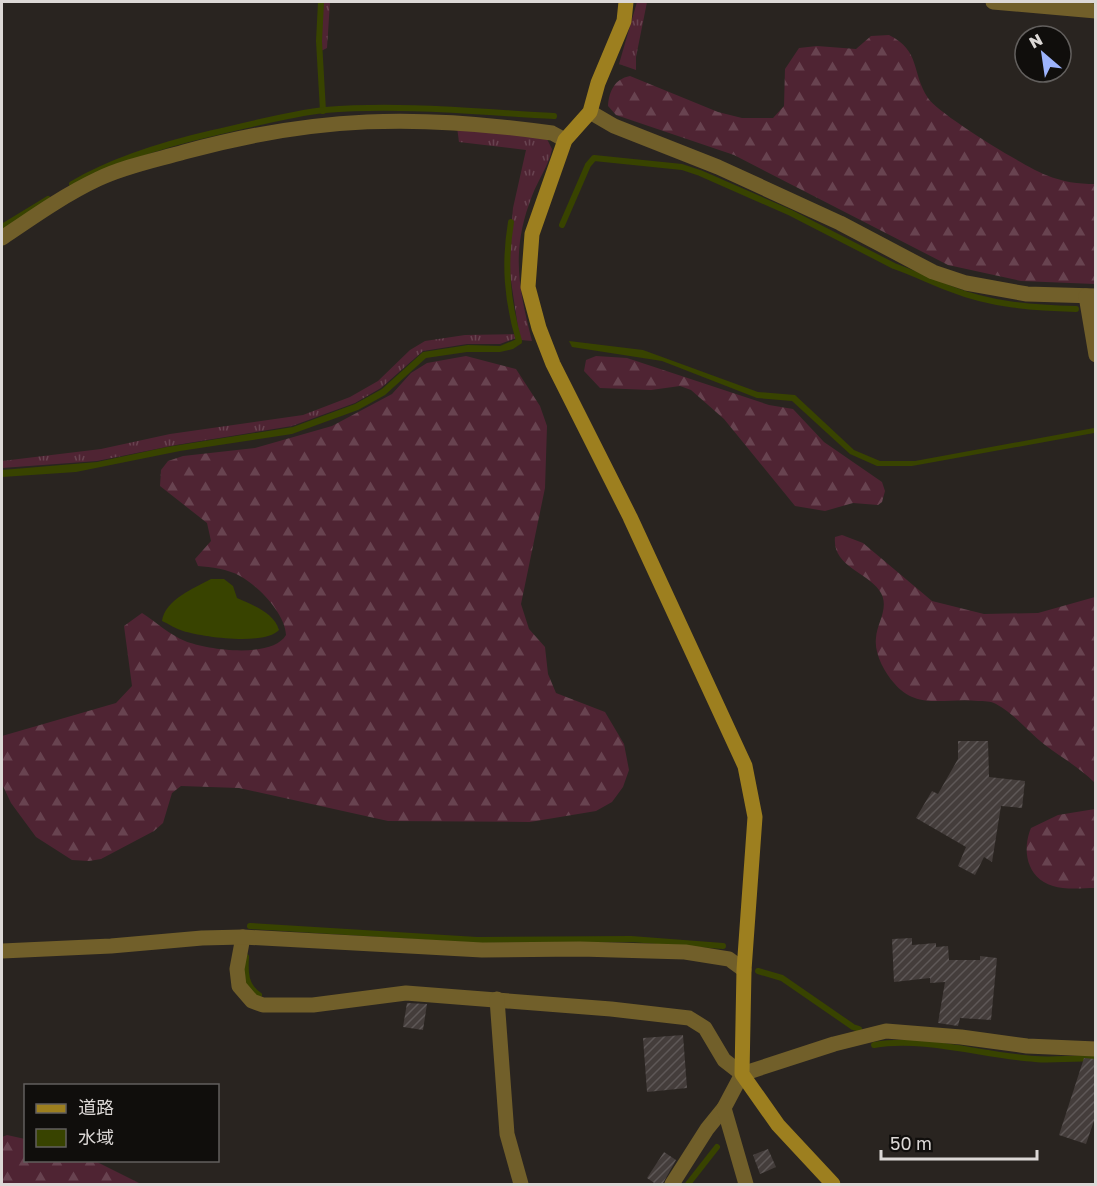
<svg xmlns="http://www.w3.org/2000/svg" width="1097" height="1186" viewBox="0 0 1097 1186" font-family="'Golos Text','Noto Sans JP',sans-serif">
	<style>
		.grass { fill: url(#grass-tufts) }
		.forest { fill: url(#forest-firs) }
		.water { fill: #384300 }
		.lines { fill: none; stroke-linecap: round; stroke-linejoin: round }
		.stream { stroke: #384300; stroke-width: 6 }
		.building { fill: url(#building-hatch) }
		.street { stroke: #715f2a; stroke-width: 15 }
		.secondary { stroke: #9d7f1f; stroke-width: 15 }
	</style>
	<defs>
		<pattern id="grass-tufts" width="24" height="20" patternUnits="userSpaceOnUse" patternTransform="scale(1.5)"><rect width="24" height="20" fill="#4f2433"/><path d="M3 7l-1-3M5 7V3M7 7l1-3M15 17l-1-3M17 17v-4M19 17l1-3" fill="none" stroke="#684350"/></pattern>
		<pattern id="forest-firs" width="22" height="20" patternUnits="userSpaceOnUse" patternTransform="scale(1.5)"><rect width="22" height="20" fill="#4f2433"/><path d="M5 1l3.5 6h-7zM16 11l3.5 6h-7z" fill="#684350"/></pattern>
		<pattern id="building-hatch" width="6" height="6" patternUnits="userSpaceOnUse" patternTransform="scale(1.5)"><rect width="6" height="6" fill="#443d3b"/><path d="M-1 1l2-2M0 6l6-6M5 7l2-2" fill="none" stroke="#5e5857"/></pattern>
	</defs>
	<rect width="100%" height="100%" fill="#292420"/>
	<!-- grass -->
	<g class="grass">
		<path d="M319,2h11l-3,46 -10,5z"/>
		<path d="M637,2h10l-11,55v13l-17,-6z"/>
		<path d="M457,127l90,12 5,10c-3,16 -14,31 -20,47 -21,54 -14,90 0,145l-11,-1 -2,-3 -19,7h-33l-44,7 -42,37 -26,15 -63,23 -116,19 -79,16 -95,7v-7l99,-12 69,-15 133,-19 47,-18 28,-16 32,-31 15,-9 40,-6 54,-1 -11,-73 5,-53 13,-58 -67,-8z"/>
	</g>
	<!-- forest -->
	<g class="forest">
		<path d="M889,35c32,16 22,37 39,63 10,16 99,70 118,77 17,7 32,9 49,9v100l-74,-3 -73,-16 -214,-110 -118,-40 -8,-9c1,-14 6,-27 22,-30l88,36 24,6h31l11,-12 1,-37 14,-21 18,-2 39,3 15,-13z"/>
		<path d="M466,356l50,13 24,37 7,20 -2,62 -24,116 8,25 16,18 3,27 8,19 49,19 19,32 5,26 -6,17 -11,15 -16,9 -66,11 -142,-1 -149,-33 -58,-2 -9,7 -9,30 -9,8 -53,28 -12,2 -17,-1 -36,-23 -25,-34 -9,-19v-48l114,-33 16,-17 -8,-60 18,-13c14,9 28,22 43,28 22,9 87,18 101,-6 -1,-22 -28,-49 -46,-59 -12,-7 -29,-9 -42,-10l-3,-7 16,-18 -4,-18 -47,-37 1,-16 7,-9 15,-5 72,-8 77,-22 60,-32 19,-21 16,-10z"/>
		<path d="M596,356l31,2 142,47 24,4 31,33 58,40 3,9 -3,11 -4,3 -25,-2 -28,8 -30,-5 -71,-87 -33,-29 -11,-4 -29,4 -51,-2 -16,-17 2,-11z"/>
		<path d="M842,535l21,8 69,58 52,13 54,-1 57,-16v186c-16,-16 -33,-25 -50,-38 -17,-13 -30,-31 -49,-41 -5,-3 -12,-3 -18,-3 -31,-4 -61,10 -84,-18 -10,-11 -20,-30 -18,-45 1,-16 15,-32 3,-48 -13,-18 -47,-24 -44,-53z"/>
		<path d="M1095,809v79c-12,0 -30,2 -42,-2 -27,-8 -31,-37 -22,-58l27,-13z"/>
		<path d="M7,1135l18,4 1,21 69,1 46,23h-139v-47z"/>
	</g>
	<!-- water -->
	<g class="water">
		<path d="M519,338l3,5 -9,6 -13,3h-33l-41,6 -41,37 -27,15 -66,24 -112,17 -104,21 -74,5v-7l95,-8 70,-15 126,-20 62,-23 27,-15 41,-37 45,-7 32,1z"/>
		<path d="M569,341l74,9 115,42 37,3 59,55 26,11h35l179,-33v5l-182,33h-35l-27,-12 -58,-53 -35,-3 -95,-37 -90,-14z"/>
		<path d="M211,579h13l9,7 4,12c15,7 37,14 42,32 -15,16 -76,7 -96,1 -7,-2 -14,-7 -21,-10 3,-21 32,-33 49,-42z"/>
	</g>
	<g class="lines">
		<!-- stream -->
		<g class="stream">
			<path d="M321,2l-2,39 4,70"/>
			<path d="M72,184c43,-25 93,-40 141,-51 37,-8 74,-19 112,-23 76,-6 153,2 229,6"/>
			<path d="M511,222c-7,42 -4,78 8,119l-2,1"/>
			<path d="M562,225l26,-60 6,-7 88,9 18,6 91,40 103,53c20,7 38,16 57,23 40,16 83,19 125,20"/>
			<path d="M2,227l46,-28"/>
			<path d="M250,926l227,14 154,-1 92,7"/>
			<path d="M246,957c-1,15 -1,29 13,38"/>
			<path d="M758,971l24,7 71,49 6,2"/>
			<path d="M874,1045c50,-9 111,11 161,14 20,2 40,-2 61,0"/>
			<path d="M688,1184l29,-37"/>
		</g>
	</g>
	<!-- building -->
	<g class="building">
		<path d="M958,741h30l1,36 36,4 -3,27 -21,-2 -9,56 -8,-5 -9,18 -17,-9 8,-19 -50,-29 16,-27 6,3 20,-35z"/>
		<path d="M912,938v7l24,-2v4l12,-1 1,14h31v-4l17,2 -6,62 -31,-2 -2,8 -20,-3 7,-41 -15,1v-5l-36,4 -2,-43z"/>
		<path d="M407,1003l20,1 -4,26 -20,-3z"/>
		<path d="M683,1035l4,53 -40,4 -4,-54z"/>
		<path d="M1084,1058l11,1v59l-9,26 -27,-9z"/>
		<path d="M768,1149l8,18 -16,7 -7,-19z"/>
		<path d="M664,1152l12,8 -14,25h-5l-10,-7z"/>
	</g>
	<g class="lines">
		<!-- street -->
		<g class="street">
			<path d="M993,2l103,9"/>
			<path d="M590,112l24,14 104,41 122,56 93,49 33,11 61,11 69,2"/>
			<path d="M2,238c31,-21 62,-43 96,-59 27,-13 58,-19 86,-27 132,-36 234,-38 368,-19l13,7"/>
			<path d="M1086,296l10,59"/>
			<path d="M243,937l-6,32 2,17 13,15 11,4h50l93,-12 205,16 78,9 16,10 19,32 18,14"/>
			<path d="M2,951l109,-5 91,-8 41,-1 239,13 98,-1 105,3 44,7 15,11"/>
			<path d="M497,999l10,135 14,50"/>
			<path d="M672,1184l35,-55 17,-21"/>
			<path d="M746,1184l-22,-76 18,-34 92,-30 52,-13 75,6 66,9 69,3"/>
		</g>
		<!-- secondary -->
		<path class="secondary" d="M626,2l-2,19 -26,62 -8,29 -25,28 -33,94 -4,53 11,41 14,36 77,153 115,249 10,51 -11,153 -2,104 36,51 55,59"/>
	</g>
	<!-- border -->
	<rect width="1097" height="1186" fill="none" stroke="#dcd8d6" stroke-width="6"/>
	<!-- legend -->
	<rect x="24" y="1084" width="195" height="78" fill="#100e0c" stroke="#625f5d" stroke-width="1.5"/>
	<rect x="36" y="1104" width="30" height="9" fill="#9d7f1f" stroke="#625f5d" stroke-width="1.5"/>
	<text x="78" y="1114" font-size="18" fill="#dcd8d6">道路</text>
	<rect x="36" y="1129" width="30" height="18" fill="#384300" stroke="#625f5d" stroke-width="1.5"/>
	<text x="78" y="1144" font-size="18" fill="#dcd8d6">水域</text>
	<!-- north arrow -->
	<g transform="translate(1043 54) rotate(331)"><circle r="28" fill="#100e0c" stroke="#625f5d" stroke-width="1.5"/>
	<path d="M0-4.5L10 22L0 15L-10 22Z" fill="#9db4fd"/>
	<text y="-9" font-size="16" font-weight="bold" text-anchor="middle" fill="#dcd8d6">N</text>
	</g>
	<!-- scale -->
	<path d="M881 1150v9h156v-9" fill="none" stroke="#dcd8d6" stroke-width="3"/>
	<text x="890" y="1150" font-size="18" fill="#dcd8d6" stroke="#100e0c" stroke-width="4.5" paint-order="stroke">50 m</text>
</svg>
